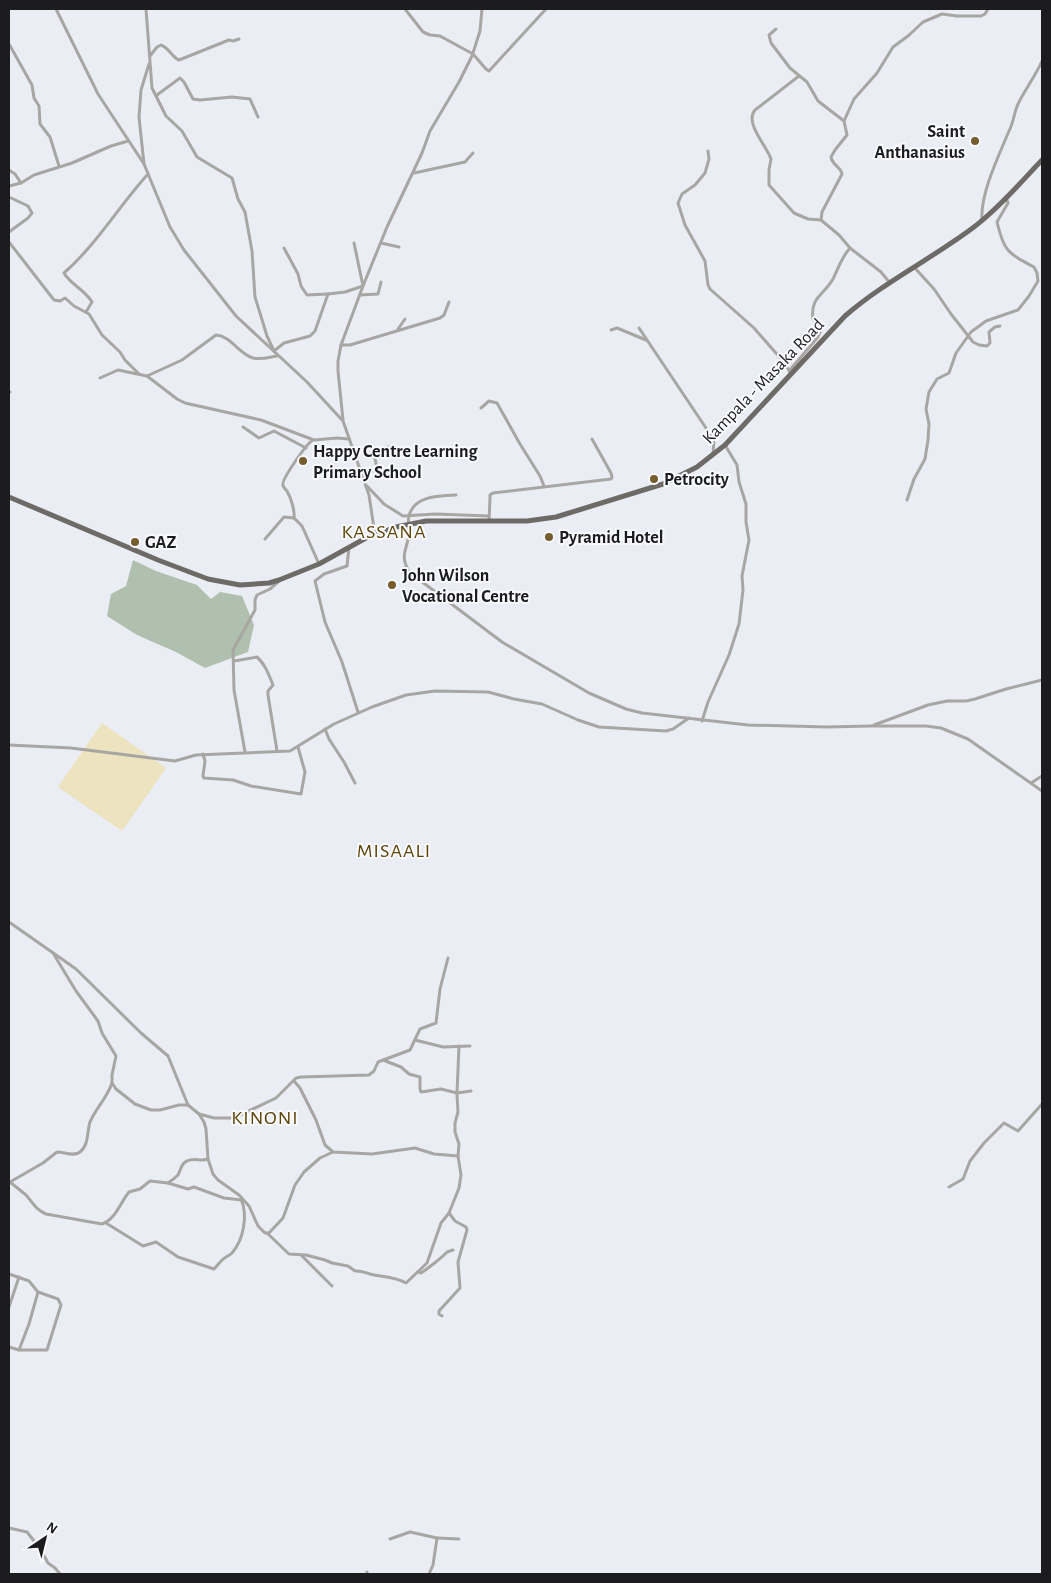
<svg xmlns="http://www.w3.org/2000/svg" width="1051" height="1583" viewBox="0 0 1051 1583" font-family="'Alegreya Sans',sans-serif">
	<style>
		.green { fill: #afc0ae }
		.sand { fill: #ede3be }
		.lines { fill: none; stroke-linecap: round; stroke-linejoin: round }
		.street { stroke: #a8a6a3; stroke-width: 3 }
		.primary { stroke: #6e6b67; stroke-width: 5 }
		.poi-dot { fill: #755d2e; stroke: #f9fafe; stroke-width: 2 }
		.labels { text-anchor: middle; stroke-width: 4; stroke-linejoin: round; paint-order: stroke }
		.poi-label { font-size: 18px; font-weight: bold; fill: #1c1c1f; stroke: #f9fafe; text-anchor: start }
		.street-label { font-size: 18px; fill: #1c1c1f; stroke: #f9fafe }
		.quarter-label { font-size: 20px; letter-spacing: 1px; fill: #5f4407; stroke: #f9fafe }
	</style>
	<rect width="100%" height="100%" fill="#eaedf4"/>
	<!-- green -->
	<path class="green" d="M133,560l23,11 41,14 14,14 9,-7 22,4 12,29 -6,27 -43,16 -29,-16 -39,-17 -30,-19 4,-22 15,-8z"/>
	<!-- sand -->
	<path class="sand" d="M102,723l64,45 -44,63 -64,-44z"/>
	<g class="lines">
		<!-- street -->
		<g class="street">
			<path d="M56,9l42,85 46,70 26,63 14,23 52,66 71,66 36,39 26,74 6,40"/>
			<path d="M146,9l6,79 14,28 16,15 15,26 35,21 6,21 7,13 7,39 3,46 12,39 7,15 10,-8 26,-7 5,-5 13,-37 17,-2 18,-6 -9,-43"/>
			<path d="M405,9l18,23 7,3 10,1 33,18 13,15 3,2 57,-62"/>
			<path d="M776,29l-7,6 2,8 19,25 17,14 11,19 26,20 3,14 -12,15 -4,7c1,8 10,10 11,17l-20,38 -1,8"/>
			<path d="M9,44l23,41 2,13 5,8 1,18 10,13 9,29"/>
			<path d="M150,56l7,-9 4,-2c8,3 11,12 18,15l50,-20 4,1 6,-2"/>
			<path d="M799,76l-44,34c-11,13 12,36 16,49l-2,11v15l25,28 14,6 13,1 18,15 11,13 31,24 9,11"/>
			<path d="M157,95l23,-17 4,4 9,17 7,1 32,-3 18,2 8,18"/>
			<path d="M844,121l10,-22 23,-26 16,-26 15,-11 15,-14 19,-8 15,2h24l4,-2 3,-5"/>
			<path d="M708,151l1,8 -4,14 -10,12 -13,9 -4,9 7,22 20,36 3,24 2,4 44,39 28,32 9,13"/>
			<path d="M144,164l-5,-47 2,-27 8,-26"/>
			<path d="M9,170l6,4 6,9"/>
			<path d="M414,173l51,-11 8,-9"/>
			<path d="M9,186l12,-3 13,-8 38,-12 39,-17 17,-5"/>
			<path d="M9,197l19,9 4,7 -4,5 -19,14"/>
			<path d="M982,220c-2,-26 17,-65 27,-89 5,-9 5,-20 10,-29 7,-14 17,-27 23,-41"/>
			<path d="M9,242l45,58 6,1 5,-3 9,8 15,8 13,21 18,17 5,8 14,14"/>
			<path d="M381,243l18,4"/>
			<path d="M284,248l14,26 3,12 6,9 21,-1"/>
			<path d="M914,267l20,22 17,25 22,28 6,3 8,1 3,-3 -1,-11 6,-5 5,-1"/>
			<path d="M360,295l18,-1 3,-12"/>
			<path d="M86,312l6,-10c-7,-12 -22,-18 -28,-29 33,-29 55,-67 84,-99"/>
			<path d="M639,328l75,112 -1,14"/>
			<path d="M398,329l7,-10"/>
			<path d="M611,330l6,-2 29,12"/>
			<path d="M341,345h9l90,-27 4,-3 5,-13"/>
			<path d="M789,371l29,-34 4,-9 -9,-9c-3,-22 11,-24 20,-40 6,-12 8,-21 17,-31"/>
			<path d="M147,376l30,23 8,4 76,17 53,20 23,-2 12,1"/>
			<path d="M100,378l18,-8 29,6 35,-16 34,-25c15,1 23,19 37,23 8,2 17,-1 24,-2"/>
			<path d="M9,392h1"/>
			<path d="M481,408l8,-7 8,2 23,41 20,32 4,10"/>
			<path d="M343,420l-5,-49v-10l3,-16 22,-59 24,-59 35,-74 8,-22 29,-49 13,-26 8,-25 2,-22"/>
			<path d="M243,427l16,11 15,-7 32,17"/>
			<path d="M362,476l15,-7 -3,-16 14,-6"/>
			<path d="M367,486l17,18 19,12 32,-2 54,2"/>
			<path d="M456,495c-16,1 -42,0 -47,21 -2,6 1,13 0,19 -3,17 -9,20 0,37l93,70 87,51 37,16 16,4 106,12 79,2 44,-1h55l15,2 27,11 74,52"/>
			<path d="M907,500l7,-21 11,-20 3,-19 1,-16 -3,-15 3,-17 8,-13 12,-6 7,-20 15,-21 15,-11 32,-11 11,-14 9,-15 -1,-8 -3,-6c-26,-14 -30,-15 -37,-45l11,-19 -2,-6"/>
			<path d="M294,518c1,-7 -3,-20 -7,-27 -1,-1 -4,-4 -4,-6 -2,-5 24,-42 30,-45"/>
			<path d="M489,521l1,-23v-3l3,-2 118,-14 1,-2 -1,-4 -19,-34"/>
			<path d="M265,539l19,-22 10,1 8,8 17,38"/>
			<path d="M349,547l-2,19 -23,8 -9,7 10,41 17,40 16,50"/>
			<path d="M234,661l23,-4c8,7 12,18 16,28l-5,6v4l9,56"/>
			<path d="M702,721l6,-19 21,-47 10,-31 4,-34 -1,-14 7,-36 -3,-18v-18l-7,-22 -2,-17 -12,-20"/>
			<path d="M874,725l54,-20 19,-4h19l9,-2 31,-10 36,-9"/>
			<path d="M325,729l4,10 15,23 11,21"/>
			<path d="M9,745l62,3 104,13 21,-6 94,-4 44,-27 38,-17 34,-12 29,-4 53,1 26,7 28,5 36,16 21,7 67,4 7,-2 16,-11"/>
			<path d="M245,752l-11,-62 -1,-40 22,-40v-10l2,-5 13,-6 8,-7"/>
			<path d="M203,754l2,7 -2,15 1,2 29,2 18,6 50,8 4,-22 -7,-25"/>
			<path d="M1031,783l11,-7"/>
			<path d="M9,922l67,47 65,64 27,23 20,49 11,9 5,8 2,7 2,30 5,15 5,6 21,15 10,11 9,20 7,7h4l14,-15 12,-33 9,-13 16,-14 13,-6"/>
			<path d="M53,953l23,38 22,30 4,12 14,23 -4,19v8l4,6 19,15 16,6h9l19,-5h9"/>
			<path d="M415,1040l28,7 27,-1"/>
			<path d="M383,1060l18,7 8,7 11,3v12l1,3 20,-3 16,4 2,-47"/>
			<path d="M294,1081l6,7 16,32 9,25 8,7 39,2 43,-6 19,6 24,2"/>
			<path d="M199,1114l15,4h20l42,-20 20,-20 5,-1 68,-2 5,-4 4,-9 32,-12 10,-21 16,-6 4,-34 8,-31"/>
			<path d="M10,1182c5,4 11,9 16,13 7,8 10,15 20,19l56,10c14,-5 18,-21 27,-32l11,-3 10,-8 18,2c3,-2 7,-5 10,-8 3,-5 3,-12 9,-14 7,-4 14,1 21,-2"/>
			<path d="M10,1182l33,-19 14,-11c7,0 17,5 23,0 9,-7 7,-21 10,-30 6,-14 17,-24 22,-39"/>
			<path d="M168,1183l20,6 6,-2 30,11 17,2"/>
			<path d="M949,1187l14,-8 7,-18 14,-18 20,-20 14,8 24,-27"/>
			<path d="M106,1223l37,23 13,-4 22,15 36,12c3,-3 5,-6 8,-9 3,-3 7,-4 10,-7 12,-14 16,-38 9,-54"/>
			<path d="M267,1233l22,21 17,1 19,5 7,3 16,3 7,5c7,-1 12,3 19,4 11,2 22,2 32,8l21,-20 14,-40 8,-10"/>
			<path d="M302,1256l30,30"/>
			<path d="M418,1272l3,1c5,-3 24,-18 26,-21l6,-2"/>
			<path d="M9,1274l20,7 9,11 20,7 3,6 -14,45h-28l-10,-3"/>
			<path d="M9,1307l10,-30"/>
			<path d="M442,1316l-3,-2v-3l21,-23 -2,-26 9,-32 -1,-3 -11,-6 -6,-8 10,-25 2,-13 -3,-19 1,-12 -4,-12v-9l3,-11 -1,-17v-2l14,-2"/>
			<path d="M19,1350l10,-26 9,-32"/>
			<path d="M9,1528l18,4 14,18 7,13 7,5 5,6"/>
			<path d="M437,1538l22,1"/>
			<path d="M390,1539l20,-7 27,6 -4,27 -4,9"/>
			<path d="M367,1574v-2"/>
		</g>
		<!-- primary -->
		<path class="primary" d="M9,497l149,63 50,19 32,6 29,-2 10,-3 40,-16 47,-26 30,-11 30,-6h101l29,-4 107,-33 34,-17 28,-22 120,-129c39,-34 88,-58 129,-89 25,-19 46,-44 68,-67"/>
	</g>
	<!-- markers -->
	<g class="poi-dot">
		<circle cx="975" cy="141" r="5"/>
		<circle cx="303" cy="461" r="5"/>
		<circle cx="654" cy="479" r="5"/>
		<circle cx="549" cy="537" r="5"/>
		<circle cx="135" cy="542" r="5"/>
		<circle cx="392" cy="585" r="5"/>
	</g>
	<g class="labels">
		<!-- poi labels -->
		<g class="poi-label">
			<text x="965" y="137" text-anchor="end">Saint<tspan x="965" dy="21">Anthanasius</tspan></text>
			<text x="313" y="457">Happy Centre Learning<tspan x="313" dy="21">Primary School</tspan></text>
			<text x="664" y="485">Petrocity</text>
			<text x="559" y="543">Pyramid Hotel</text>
			<text x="145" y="548">GAZ</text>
			<text x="402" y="581">John Wilson<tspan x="402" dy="21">Vocational Centre</tspan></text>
		</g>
		<!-- street labels -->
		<g class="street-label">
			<text transform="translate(763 381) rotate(-46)" y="6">Kampala - Masaka Road</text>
		</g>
		<!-- quarter labels -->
		<g class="quarter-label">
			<text x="384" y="538">KASSANA</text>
			<text x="394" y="857">MISAALI</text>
			<text x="265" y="1124">KINONI</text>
		</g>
	</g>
	<!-- border -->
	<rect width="1051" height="1583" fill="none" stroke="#1c1c1f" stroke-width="20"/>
	<!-- north arrow -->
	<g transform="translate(45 1538) rotate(35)" stroke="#f9fafe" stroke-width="4" paint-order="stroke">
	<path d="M0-4L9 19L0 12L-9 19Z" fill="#1c1c1f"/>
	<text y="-8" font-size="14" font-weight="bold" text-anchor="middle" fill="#1c1c1f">N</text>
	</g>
</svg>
